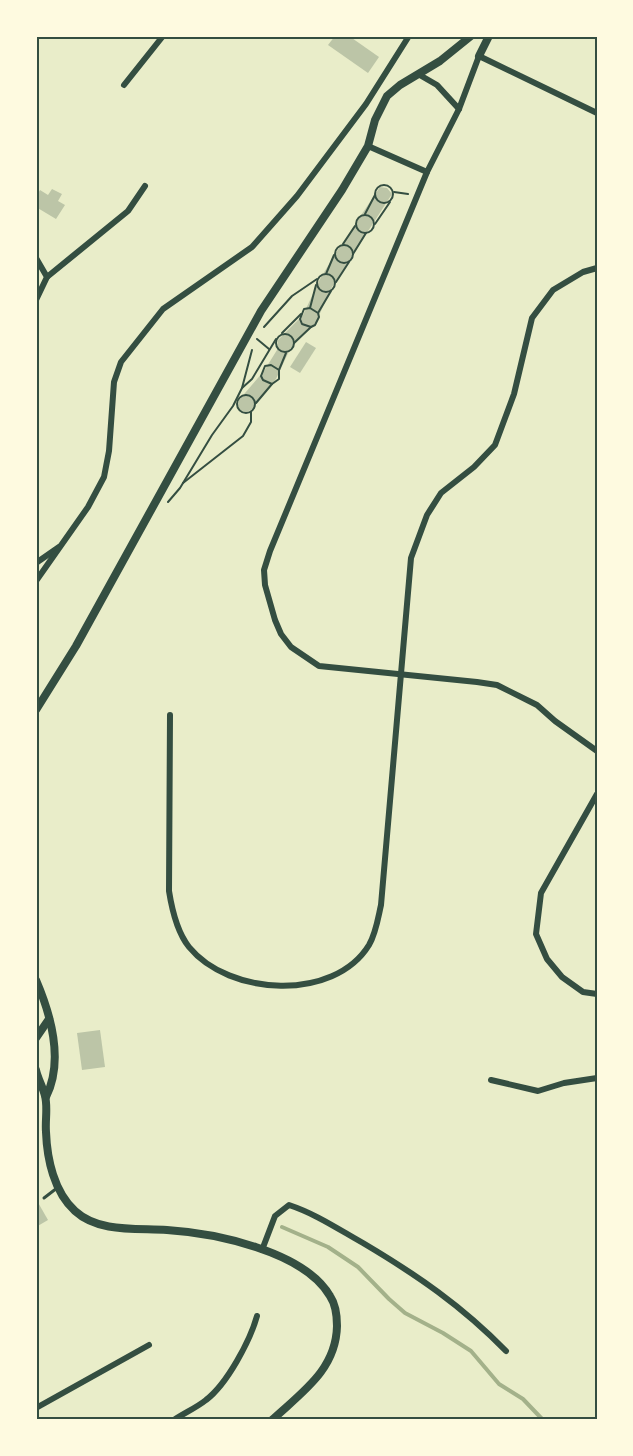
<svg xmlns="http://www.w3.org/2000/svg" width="633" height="1456" viewBox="0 0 633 1456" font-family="'Asap Condensed',sans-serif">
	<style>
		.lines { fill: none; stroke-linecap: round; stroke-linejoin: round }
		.stream { stroke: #a3b18a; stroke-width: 4 }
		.building { fill: #bcc5a7 }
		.path { stroke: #344e41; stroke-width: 2 }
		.service { stroke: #344e41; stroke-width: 3 }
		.minor { stroke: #344e41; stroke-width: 6 }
		.tertiary { stroke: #344e41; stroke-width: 8 }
		.neatline { fill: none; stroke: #344e41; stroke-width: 2 }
	</style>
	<rect width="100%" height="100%" fill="#e9edc9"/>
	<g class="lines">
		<!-- stream -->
		<path class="stream" d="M282,1227l46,20 30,20 31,32 16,14 38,20 28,18 28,33 24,15 20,21"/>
	</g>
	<!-- building -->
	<g class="building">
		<path d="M335,36h14l30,21 -11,16 -40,-28z"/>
		<path d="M380,187l7,1 5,6 -60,93 -16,35 -26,27 -14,30 -25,31 -5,2 -6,-2 -2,-5 1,-5 25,-29 13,-21 1,-10 25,-25 17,-36 17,-28z"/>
		<path d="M52,189l10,5 -4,7 7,4 -9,14 -20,-12v-10l4,-7 8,5z"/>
		<path d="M306,342l10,6 -16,25 -10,-6z"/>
		<path d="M100,1030l5,37 -23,3 -5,-37z"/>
		<path d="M36,1199l12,21 -12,7z"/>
	</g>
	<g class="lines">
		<!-- path -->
		<g class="path">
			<circle cx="384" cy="194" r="9"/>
			<path d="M394,192l14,2"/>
			<path d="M365,214l10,-19"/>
			<circle cx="365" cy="224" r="9"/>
			<path d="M375,224l15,-22"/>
			<path d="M343,244l12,-18"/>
			<circle cx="344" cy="254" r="9"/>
			<path d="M353,254l13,-21"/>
			<circle cx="326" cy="283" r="9"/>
			<path d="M326,274l8,-19"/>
			<path d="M336,282l13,-20"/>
			<path d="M310,308l6,-23"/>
			<path d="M318,313l-8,-5 -6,1 -4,10 2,5 9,3 4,-2 4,-8 -1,-4 13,-22"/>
			<path d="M264,327l28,-31 25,-17"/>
			<path d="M282,333l19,-19"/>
			<circle cx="285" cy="343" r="9"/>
			<path d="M257,339l12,10"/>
			<path d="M294,343l17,-16"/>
			<path d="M279,370l-8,-5 -6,1 -4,10 2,4 9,4 7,-5v-9l7,-17"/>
			<path d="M242,388l10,-38"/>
			<circle cx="246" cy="404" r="9"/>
			<path d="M256,403l16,-19"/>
			<path d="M183,483l60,-47 8,-14v-10"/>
			<path d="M168,502l12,-14 32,-53 21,-29 9,-18 10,-9 24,-40"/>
		</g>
		<!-- service -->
		<path class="service" d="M44,1198l13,-10"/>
		<!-- minor -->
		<g class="minor">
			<path d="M418,74l19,11 22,24"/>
			<path d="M124,85l39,-49"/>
			<path d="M597,113l-118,-57 -20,53 -32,63 -157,379 -6,19 1,15 10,35 6,14 10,13 28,19 158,16 20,3 40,20 18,16 42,30"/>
			<path d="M368,146l59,26"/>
			<path d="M36,258l11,19 -11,23"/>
			<path d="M47,277l81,-66 17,-25"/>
			<path d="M36,563l23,-16"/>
			<path d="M36,581l52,-74 16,-30 5,-26 5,-69 7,-20 42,-53 89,-62 45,-51 69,-92 43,-68"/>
			<path d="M170,715l-1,176c3,19 8,41 20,56 40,49 145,55 180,-2 7,-12 9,-27 12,-40l30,-347 16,-43 14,-22 33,-26 21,-22 19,-51 18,-76 21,-28 30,-18 14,-4"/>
			<path d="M597,794l-56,99 -5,41 11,25 15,18 21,15 14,2"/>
			<path d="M491,1080l47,11 26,-8 33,-5"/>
			<path d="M262,1250l13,-34 14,-11c27,9 49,24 74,38 54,32 99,63 143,108"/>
			<path d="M36,1408l113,-63"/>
			<path d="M174,1420c10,-7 22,-12 32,-20 21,-16 44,-59 51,-84"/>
		</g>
		<!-- tertiary -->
		<g class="tertiary">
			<path d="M479,56l10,-20"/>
			<path d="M36,710l40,-64 185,-335 81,-121 26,-44 7,-26 12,-24 13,-11 40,-24 31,-25"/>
			<path d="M36,980c15,35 28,81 10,117"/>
			<path d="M36,1038l13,-19"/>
			<path d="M36,1070c2,9 7,17 9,26 3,11 0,24 1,36 1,27 8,60 29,79 24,22 62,17 92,19 47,3 137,21 163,66 6,9 7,19 7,30 -1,44 -35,66 -65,94"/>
		</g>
	</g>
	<!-- border -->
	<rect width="633" height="1456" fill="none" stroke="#fefae0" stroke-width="75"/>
	<rect x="38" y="38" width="558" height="1380" class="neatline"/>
</svg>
